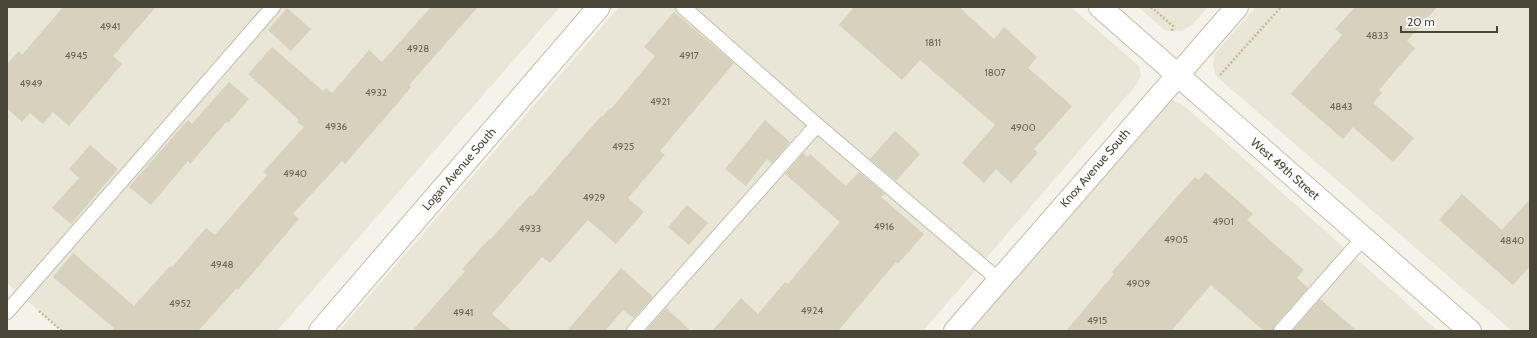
<svg xmlns="http://www.w3.org/2000/svg" width="1537" height="338" viewBox="0 0 1537 338" font-family="Cabin,sans-serif">
	<style>
		.residential { fill: #e9e6d7 }
		.building { fill: #d7d1be }
		.lines { fill: none; stroke-linecap: round; stroke-linejoin: round }
		.service-casing { stroke: #c1bdab; stroke-width: 16 }
		.minor-casing { stroke: #c1bdab; stroke-width: 24 }
		.path { stroke: #c4bb9c; stroke-width: 2.5; stroke-dasharray: 2 2; stroke-linecap: butt }
		.service { stroke: #fff; stroke-width: 14 }
		.minor { stroke: #fff; stroke-width: 22 }
		.labels { text-anchor: middle; stroke-width: 4; stroke-linejoin: round; paint-order: stroke }
		.number-label { font-size: 10px; fill: #6c6859 }
		.street-label { font-size: 12px; fill: #494537; stroke: #fff }
	</style>
	<rect width="100%" height="100%" fill="#f5f3e9"/>
	<!-- residential -->
	<g class="residential">
		<path d="M7,7h553l-283,324h-215l-55,-48z"/>
		<path d="M619,7h452l68,59 2,9 -4,9 -214,247h-584z"/>
		<path d="M1138,7h70l-16,18 -10,6h-16z"/>
		<path d="M1256,7h274v324h-18l-296,-255 -3,-11 2,-12z"/>
		<path d="M1173,100l9,4 256,227h-467l194,-230z"/>
	</g>
	<!-- building -->
	<g class="building">
		<path d="M63,7h93l-43,49 9,8 -53,62 -16,-14 -10,12 -13,-11 -8,9 -15,-14v-44l12,-13 3,4z"/>
		<path d="M431,7h47l-69,78 2,2 -9,11 -57,66 -3,-3 -49,53 6,5 -61,71 -1,-2 -39,43h-87l3,-3 -61,-51 20,-24 61,53 36,-40 2,1 34,-39 9,7 52,-60 -4,-3 41,-45 -7,-5 2,-2 -51,-46 24,-27 51,44 3,-3 6,5 37,-43 13,12z"/>
		<path d="M854,7h105l35,32 10,-12 33,30 -9,11 44,38 -38,43 4,4 -27,30 -15,-14 -12,14 -22,-20 33,-38 -75,-65 -18,20 -63,-55z"/>
		<path d="M1355,7h82l-30,34 8,7 -36,42 3,3 -9,10 41,35 -21,24 -40,-35 -10,12 -52,-45 51,-59 -7,-6z"/>
		<path d="M287,8l24,21 -20,22 -23,-21z"/>
		<path d="M674,12l60,51 -74,88 5,4 -37,43 16,14 -28,32 -28,-24 -38,43 -8,-6 -50,57 20,17h-100l53,-60 -3,-2 27,-30 1,1 40,-45 2,1 69,-80 1,1 8,-9 1,1 44,-53 -11,-9z"/>
		<path d="M229,82l20,17 -21,24 -2,-1 -36,42 -2,-3 -37,44 -22,-18 59,-67 4,4z"/>
		<path d="M765,120l25,22 -18,21 -5,-4 -21,27 -21,-17z"/>
		<path d="M895,131l25,23 -24,27 -26,-22z"/>
		<path d="M90,145l28,24 -47,55 -19,-16 27,-30 -10,-9z"/>
		<path d="M803,153l5,4 2,-3 36,32 13,-14 26,22 -4,3 43,37 -26,30 -2,-2 -58,69h-126l29,-33 17,16 27,-32 3,2 52,-62 -55,-48z"/>
		<path d="M1205,172l48,42 -6,6 57,50 -7,8 11,10 -33,37 -2,6h-9l-53,-46 -40,46h-105l48,-57 -2,-2 72,-83 11,-12 4,3z"/>
		<path d="M1462,194l40,36 28,-31v67l-17,19 -74,-65z"/>
		<path d="M687,205l21,18 -19,22 -21,-18z"/>
		<path d="M621,268l32,29 -19,21 -11,-8 -18,21h-38z"/>
		<path d="M1320,299l37,32h-65z"/>
		<path d="M666,308l25,23h-42l-2,-2z"/>
	</g>
	<g class="lines">
		<!-- service casing -->
		<g class="service-casing">
			<g id="service">
				<path d="M683,7l134,118 182,155"/>
				<path d="M7,312l266,-305"/>
				<path d="M634,331l183,-206"/>
				<path d="M1281,331l83,-94"/>
			</g>
		</g>
		<!-- minor casing -->
		<g class="minor-casing">
			<g id="minor">
				<path d="M1100,7l370,324"/>
				<path d="M320,331l279,-324"/>
				<path d="M955,331l282,-324"/>
			</g>
		</g>
		<!-- path -->
		<g class="path">
			<path d="M1151,7l22,19 -1,6"/>
			<path d="M1220,75l61,-68"/>
			<path d="M39,311l23,20"/>
		</g>
		<!-- service -->
		<use href="#service" class="service"/>
		<!-- minor -->
		<use href="#minor" class="minor"/>
	</g>
	<g class="labels">
		<!-- number labels -->
		<g class="number-label">
			<text x="110" y="30">4941</text>
			<text x="1377" y="39">4833</text>
			<text x="933" y="46">1811</text>
			<text x="418" y="52">4928</text>
			<text x="76" y="59">4945</text>
			<text x="689" y="59">4917</text>
			<text x="995" y="76">1807</text>
			<text x="31" y="87">4949</text>
			<text x="376" y="96">4932</text>
			<text x="660" y="105">4921</text>
			<text x="1341" y="110">4843</text>
			<text x="336" y="130">4936</text>
			<text x="1023" y="131">4900</text>
			<text x="623" y="150">4925</text>
			<text x="295" y="177">4940</text>
			<text x="594" y="201">4929</text>
			<text x="1223" y="225">4901</text>
			<text x="884" y="230">4916</text>
			<text x="530" y="232">4933</text>
			<text x="1176" y="243">4905</text>
			<text x="1512" y="244">4840</text>
			<text x="222" y="268">4948</text>
			<text x="1138" y="287">4909</text>
			<text x="180" y="307">4952</text>
			<text x="812" y="314">4924</text>
			<text x="463" y="316">4941</text>
			<text x="1097" y="324">4915</text>
		</g>
		<!-- street labels -->
		<g class="street-label">
			<text transform="translate(1095 168) rotate(-49)" y="4">Knox Avenue South</text>
			<text transform="translate(459 169) rotate(-49)" y="4">Logan Avenue South</text>
			<text transform="translate(1285 169) rotate(41)" y="4">West 49th Street</text>
		</g>
	</g>
	<!-- border -->
	<rect width="1537" height="338" fill="none" stroke="#494537" stroke-width="16"/>
	<!-- scale -->
	<path d="M1401 26v6h96v-6" fill="none" stroke="#494537" stroke-width="2"/>
	<text x="1407" y="26" font-size="12" fill="#494537" stroke="#ffffff" stroke-width="3" paint-order="stroke">20 m</text>
</svg>
